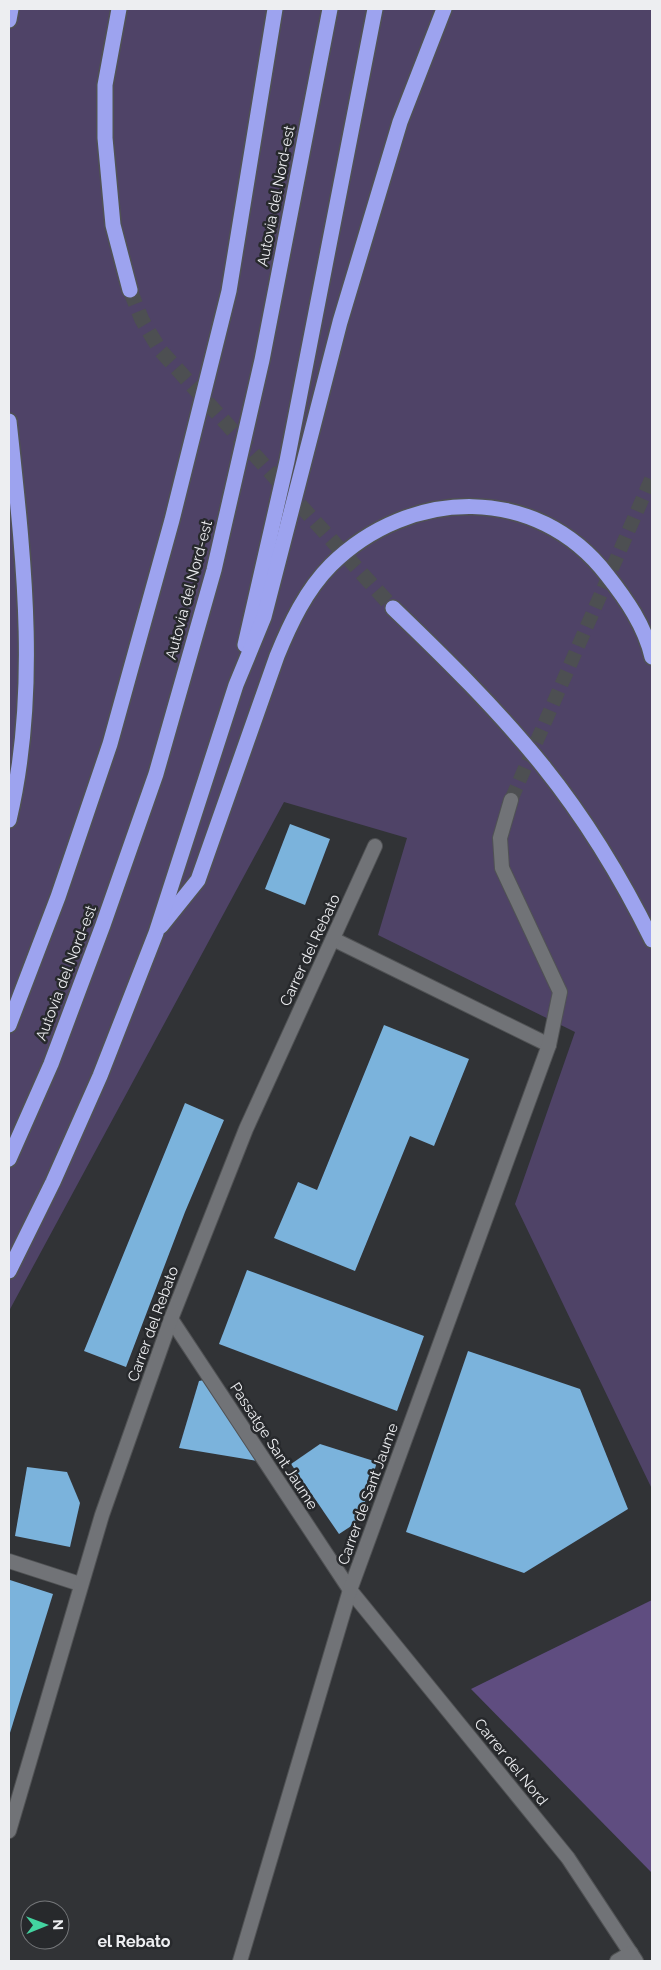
<svg xmlns="http://www.w3.org/2000/svg" width="661" height="1970" viewBox="0 0 661 1970" font-family="Raleway,sans-serif">
	<style>
		.green { fill: #4f4367 }
		.forest { fill: #5f4d80 }
		.building { fill: #7bb3dc }
		.lines { fill: none; stroke-linecap: round; stroke-linejoin: round }
		.minor-tunnel { stroke: #4d4f52; stroke-width: 14; stroke-dasharray: 14 7; stroke-linecap: butt }
		.motorway-tunnel { stroke: #4d4f52; stroke-width: 15; stroke-dasharray: 15 8; stroke-linecap: butt }
		.minor-casing { stroke: #505254; stroke-width: 16 }
		.motorway-casing { stroke: #505254; stroke-width: 18 }
		.minor { stroke: #717377; stroke-width: 14 }
		.motorway { stroke: #9da3ef; stroke-width: 15 }
		.labels { text-anchor: middle; stroke-width: 5; stroke-linejoin: round; paint-order: stroke }
		.street-label { font-size: 15px; fill: #edeef1; stroke: #27292c }
		.neighbourhood-label { font-size: 16px; font-weight: bold; fill: #edeef1; stroke: #27292c }
	</style>
	<rect width="100%" height="100%" fill="#313336"/>
	<!-- green -->
	<path class="green" d="M9,9h643v1480l-137,-285 60,-172 -197,-97 29,-97 -123,-36 -275,509z"/>
	<!-- forest -->
	<path class="forest" d="M652,1600v273l-181,-184z"/>
	<!-- building -->
	<g class="building">
		<path d="M290,824l40,15 -25,66 -40,-16z"/>
		<path d="M384,1025l85,34 -35,87 -24,-10 -55,135 -81,-33 24,-56 19,8z"/>
		<path d="M185,1103l39,17 -39,92 -59,155 -42,-16z"/>
		<path d="M247,1270l177,66 -27,75 -178,-67z"/>
		<path d="M468,1351l112,38 48,120 -104,64 -118,-41z"/>
		<path d="M204,1380l54,81 -79,-13 20,-67z"/>
		<path d="M320,1444l57,18 -18,59 -20,13 -48,-70z"/>
		<path d="M27,1467l40,5 13,31 -10,44 -55,-11z"/>
		<path d="M10,1580l43,14 -44,142v-151z"/>
	</g>
	<g class="lines">
		<!-- minor-tunnel -->
		<path class="minor-tunnel" d="M511,800l141,-323"/>
		<!-- motorway-tunnel -->
		<path class="motorway-tunnel" d="M130,290l12,30 18,30 233,258"/>
		<!-- minor casing -->
		<g class="minor-casing">
			<g id="minor">
				<path d="M333,939l216,106"/>
				<path d="M171,1319l179,271 218,268 68,103"/>
				<path d="M9,1561l71,23"/>
				<path d="M9,1831l93,-316 69,-196 75,-190 129,-283"/>
				<path d="M240,1961l110,-371 199,-545 11,-53 -58,-124 -2,-30 11,-38"/>
				<path d="M617,1961l14,-8"/>
			</g>
		</g>
		<!-- motorway casing -->
		<g class="motorway-casing">
			<g id="motorway">
				<path d="M119,9l-14,76v53l8,87 17,65"/>
				<path d="M9,20l2,-11"/>
				<path d="M9,421c14,132 31,268 0,399"/>
				<path d="M393,608c52,50 104,101 150,158 41,51 80,115 109,174"/>
				<path d="M245,645l42,-184 88,-452"/>
				<path d="M161,926l37,-46 79,-224c13,-32 29,-66 54,-91 79,-78 206,-81 276,10 19,24 38,51 45,82"/>
				<path d="M9,1025l49,-128 52,-153 62,-224 57,-229 46,-282"/>
				<path d="M9,1159l42,-95 52,-139 53,-151 58,-204 48,-210 68,-351"/>
				<path d="M9,1271l44,-89 47,-106 56,-143 80,-248 28,-68 76,-295 60,-200 44,-113"/>
			</g>
		</g>
		<!-- minor -->
		<use href="#minor" class="minor"/>
		<!-- motorway -->
		<use href="#motorway" class="motorway"/>
	</g>
	<g class="labels">
		<!-- street labels -->
		<g class="street-label">
			<text transform="translate(276 196) rotate(-79)" y="5">Autovia del Nord-est</text>
			<text transform="translate(189 590) rotate(-75)" y="5">Autovia del Nord-est</text>
			<text transform="translate(310 950) rotate(-65)" y="5">Carrer del Rebato</text>
			<text transform="translate(66 973) rotate(-69)" y="5">Autovia del Nord-est</text>
			<text transform="translate(153 1324) rotate(-70)" y="5">Carrer del Rebato</text>
			<text transform="translate(274 1446) rotate(57)" y="5">Passatge Sant Jaume</text>
			<text transform="translate(368 1494) rotate(-70)" y="5">Carrer de Sant Jaume</text>
			<text transform="translate(511 1762) rotate(51)" y="5">Carrer del Nord</text>
		</g>
		<!-- neighbourhood labels -->
		<g class="neighbourhood-label">
			<text x="134" y="1947">el Rebato</text>
		</g>
	</g>
	<!-- border -->
	<rect width="661" height="1970" fill="none" stroke="#edeef1" stroke-width="20"/>
	<!-- north arrow -->
	<g transform="translate(45 1925) rotate(89)"><circle r="24" fill="#27292c" stroke="#76787b"/>
	<path d="M0-4L9 19L0 12L-9 19Z" fill="#43d4a0"/>
	<text y="-8" font-size="14" font-weight="bold" text-anchor="middle" fill="#edeef1">N</text>
	</g>
</svg>
